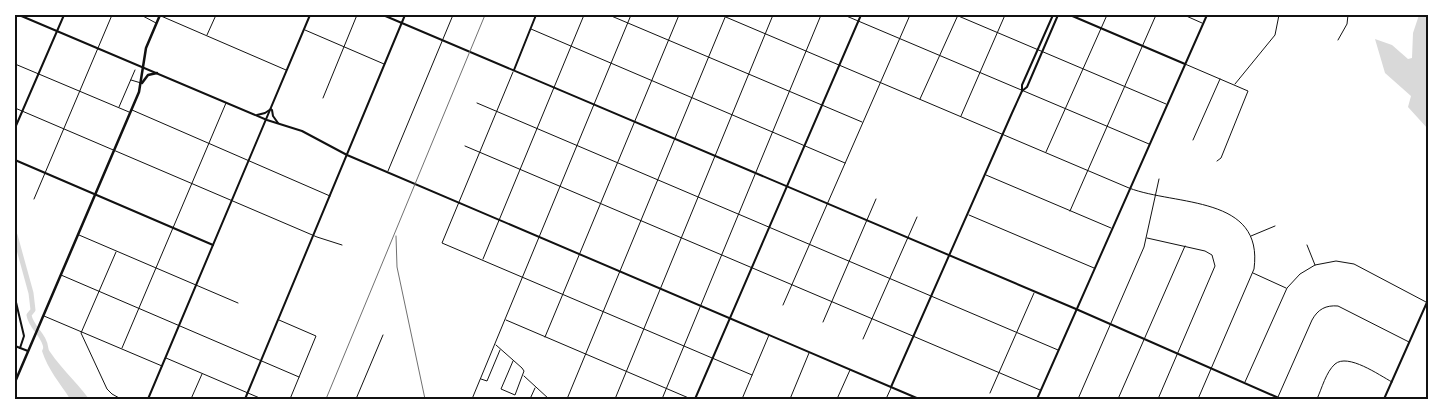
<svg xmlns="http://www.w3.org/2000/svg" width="1443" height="414" viewBox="0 0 1443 414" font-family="'Zilla Slab',serif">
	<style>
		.water { fill: #d9d9d9 }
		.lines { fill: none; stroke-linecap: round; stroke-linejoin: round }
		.river { stroke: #d9d9d9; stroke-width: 5 }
		.minor { stroke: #111; stroke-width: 1 }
		.tertiary { stroke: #111; stroke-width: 2 }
		.secondary { stroke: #111; stroke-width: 2 }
		.trunk { stroke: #111; stroke-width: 2.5 }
		.rail { stroke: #707070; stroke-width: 1 }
		.neatline { fill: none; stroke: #111; stroke-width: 2 }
	</style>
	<rect width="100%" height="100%" fill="#fff"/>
	<!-- water -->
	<g class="water">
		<path d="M1419,15h9v114l-20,-22 3,-11 -26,-23 -10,-34 17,6 16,14 4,-1 1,-25z"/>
		<path d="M45,344c12,21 30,36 44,55h-19c-10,-16 -22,-29 -28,-48z"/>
	</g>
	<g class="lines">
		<!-- river -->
		<path class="river" d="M15,235l16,58 2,17 -4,5c2,13 16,20 17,34"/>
		<!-- minor -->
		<g class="minor">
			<path d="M141,15l15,8"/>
			<path d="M609,15l253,107"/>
			<path d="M721,15l408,173c47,18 135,7 125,81l-56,130"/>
			<path d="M844,15l305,129"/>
			<path d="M956,15l210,89"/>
			<path d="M1184,15l18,8"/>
			<path d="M161,16l125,54"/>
			<path d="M531,29l314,134"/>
			<path d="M305,30l79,34"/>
			<path d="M207,35l9,-20"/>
			<path d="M1338,40l9,-16 1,-9"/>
			<path d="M15,64l114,48"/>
			<path d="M1185,64l63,27 -27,67 -4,3"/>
			<path d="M513,72l-71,171 310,132"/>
			<path d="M131,80l10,3"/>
			<path d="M1235,84l40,-49 4,-20"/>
			<path d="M323,98l34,-83"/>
			<path d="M920,99l38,-84"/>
			<path d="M477,103l581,247"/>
			<path d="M119,107l16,-37"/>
			<path d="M15,108l302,129 25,8"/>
			<path d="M132,110l198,86"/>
			<path d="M961,116l44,-101"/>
			<path d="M1193,140l27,-61"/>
			<path d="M465,146l575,244"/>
			<path d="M1046,152l61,-137"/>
			<path d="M388,171l65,-156"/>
			<path d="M986,175l125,53"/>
			<path d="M34,199l78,-184"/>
			<path d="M1070,211l86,-196"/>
			<path d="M969,215l125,53"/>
			<path d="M79,235l159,68"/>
			<path d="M1251,236l24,-10"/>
			<path d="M1147,238l58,13 7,4 3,11 -57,133"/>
			<path d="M1307,245l8,20"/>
			<path d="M116,252l-35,81 26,56 5,5 9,5"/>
			<path d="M483,259l101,-244"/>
			<path d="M1253,273l33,15"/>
			<path d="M61,275l238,102"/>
			<path d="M783,305l127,-290"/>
			<path d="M44,316l118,50"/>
			<path d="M279,320l37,16 -26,63"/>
			<path d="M506,320l185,79"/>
			<path d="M823,322l53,-123"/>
			<path d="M545,337l134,-322"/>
			<path d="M863,339l54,-122"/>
			<path d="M496,345l26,23 2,3 -9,24 -14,-6 12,-28"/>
			<path d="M122,348l104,-245"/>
			<path d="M166,358l96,41"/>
			<path d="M524,376l25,23"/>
			<path d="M481,379l6,2 13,-31"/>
			<path d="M1245,382l42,-94 13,-14 15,-9 21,-4 18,3 72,38"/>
			<path d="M990,393l44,-100"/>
			<path d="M1278,397l34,-77c6,-11 14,-15 26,-14l71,36"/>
			<path d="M191,399l11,-25"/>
			<path d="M356,399l27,-64"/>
			<path d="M472,399l159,-384"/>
			<path d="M530,399l5,-11"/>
			<path d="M567,399l159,-384"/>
			<path d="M615,399l158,-384"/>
			<path d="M662,399l159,-384"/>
			<path d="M742,399l27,-64"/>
			<path d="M790,399l19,-46"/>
			<path d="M837,399l13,-29"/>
			<path d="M886,399l5,-11"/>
			<path d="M1078,399l66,-152 15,-68"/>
			<path d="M1118,399l67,-153"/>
			<path d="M1317,399c5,-11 9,-27 18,-35 13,-11 44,11 57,18"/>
		</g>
		<!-- tertiary -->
		<g class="tertiary">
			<path d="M19,15l248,105 35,11 45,24 572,244"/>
			<path d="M383,15l693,294 205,90"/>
			<path d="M1070,15l115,49"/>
			<path d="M514,70l22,-55"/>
			<path d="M1022,91l5,-4 31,-72"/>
			<path d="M272,110l1,6 5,7"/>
			<path d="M257,115l8,-2 6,-4"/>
			<path d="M15,128l49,-113"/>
			<path d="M15,160l198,85"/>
			<path d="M15,298l9,38 -4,12"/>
			<path d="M15,346l13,5"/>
			<path d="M891,387l121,-274 10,-22v-6l31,-70"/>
			<path d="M148,399l162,-384"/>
			<path d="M245,399l160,-384"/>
			<path d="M1037,399l170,-384"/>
		</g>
		<!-- secondary -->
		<g class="secondary">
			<path d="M695,399l166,-384"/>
			<path d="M1384,399l44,-99"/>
		</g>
		<!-- trunk -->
		<g class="trunk">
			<path d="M142,83l6,-8 9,-2"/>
			<path d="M15,382l124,-290 7,-44 14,-33"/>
		</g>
		<!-- rail -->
		<g class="rail">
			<path d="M396,236l1,31 28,132"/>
			<path d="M326,399l159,-384"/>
		</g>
	</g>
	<!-- border -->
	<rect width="1443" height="414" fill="none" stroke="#ffffff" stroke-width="32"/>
	<rect x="16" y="16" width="1411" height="382" class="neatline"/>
</svg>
